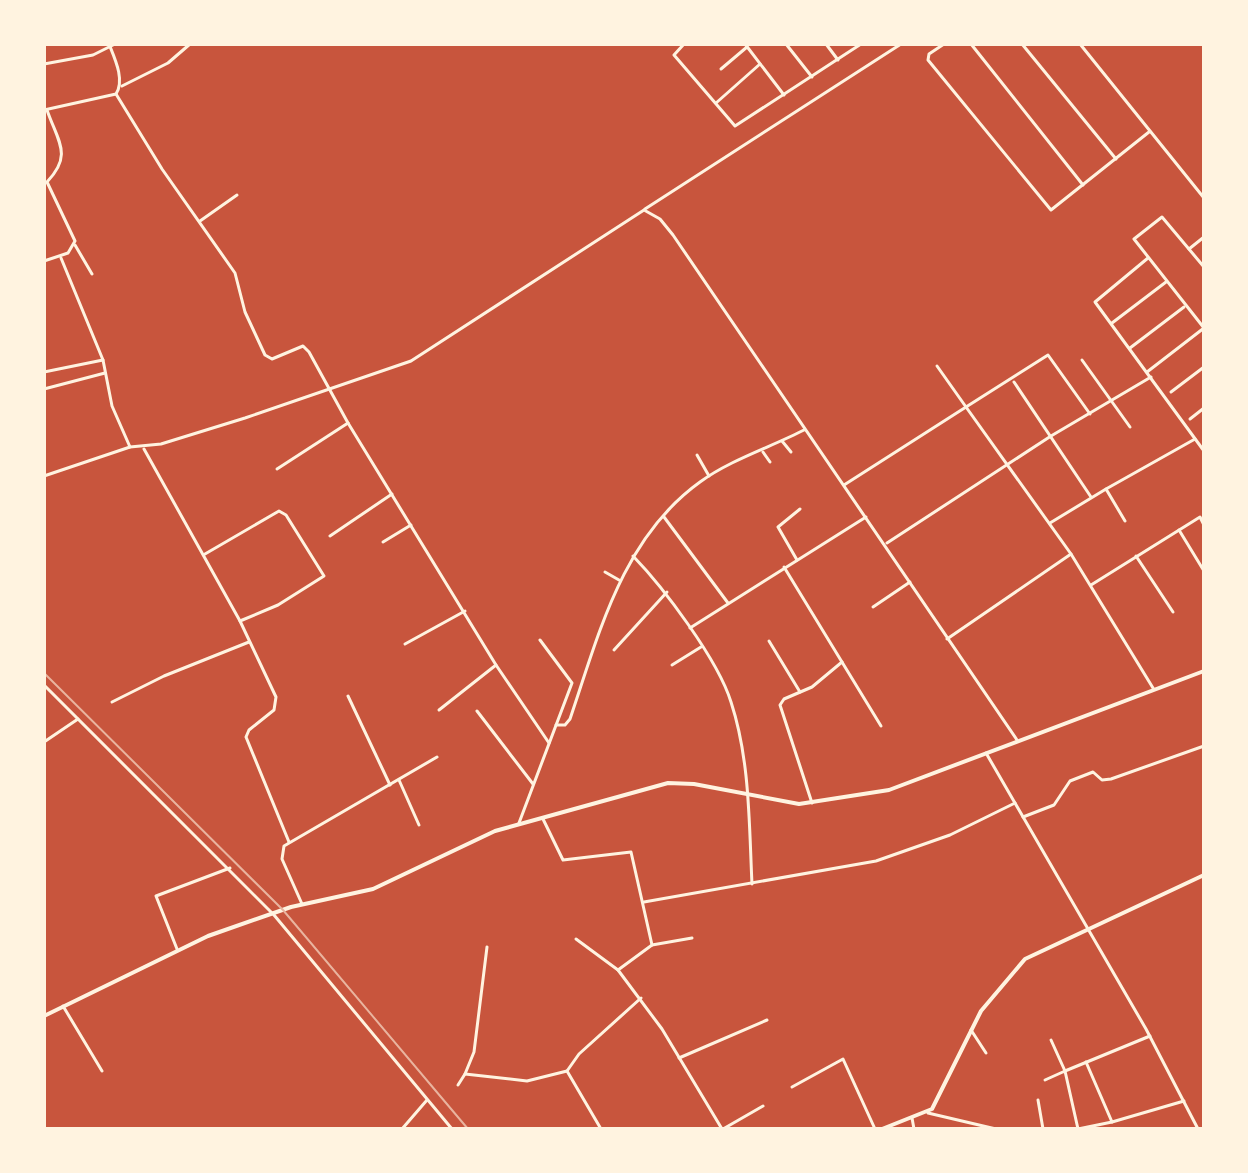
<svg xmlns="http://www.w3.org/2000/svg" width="1248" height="1173" viewBox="0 0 1248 1173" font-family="'Fira Sans Condensed',sans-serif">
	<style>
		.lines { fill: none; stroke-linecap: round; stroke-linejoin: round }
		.minor { stroke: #fff3e0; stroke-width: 3 }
		.tertiary { stroke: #fff3e0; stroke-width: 4 }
		.rail { stroke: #e9b49f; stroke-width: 2 }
	</style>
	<rect width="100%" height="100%" fill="#c8553d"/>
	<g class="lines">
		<!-- minor -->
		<g class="minor">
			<path d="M684,44l-10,11 61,71 126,-82"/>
			<path d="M745,44l39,51"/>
			<path d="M786,44l26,33"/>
			<path d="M826,44l12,16"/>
			<path d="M944,44l-15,10 -1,6 123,150 98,-78"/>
			<path d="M971,44l112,141"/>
			<path d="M1022,44l94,115"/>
			<path d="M1080,44l124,154"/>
			<path d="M1203,44l1,1"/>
			<path d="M44,64l49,-9 22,-11"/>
			<path d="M721,69l26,-22"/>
			<path d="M122,86l46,-23 22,-19"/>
			<path d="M116,94l46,75 73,104 10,39 20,43 7,4 31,-13 6,6 39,71 148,242 53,78"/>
			<path d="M716,103l44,-39"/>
			<path d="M44,110l72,-16c9,-14 -1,-35 -7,-50"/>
			<path d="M645,209l256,-165"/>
			<path d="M200,221l37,-26"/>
			<path d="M75,245l17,29"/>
			<path d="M1189,249l15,-12"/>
			<path d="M61,258l42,102 9,46 18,41"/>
			<path d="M1148,258l-53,44 109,149"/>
			<path d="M44,261l24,-8 7,-12 -28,-59c26,-27 11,-40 0,-72"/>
			<path d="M1204,267l-42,-50 -28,22 70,89"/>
			<path d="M1112,323l54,-41"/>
			<path d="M1130,348l54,-41"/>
			<path d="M1082,360l48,67"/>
			<path d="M44,372l59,-12"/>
			<path d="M1147,372l57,-44"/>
			<path d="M1014,382l77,115"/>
			<path d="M44,389l61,-16"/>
			<path d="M1171,392l33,-25"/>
			<path d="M1090,414l-42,-59 -82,52 105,147 82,134"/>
			<path d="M1190,419l14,-11"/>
			<path d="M782,441l9,11"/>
			<path d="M144,449l96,172 36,76 -2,13 -25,20 -3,7 43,105"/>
			<path d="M763,452l7,10"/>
			<path d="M697,455l12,21"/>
			<path d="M277,469l71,-46"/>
			<path d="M44,476l86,-29 31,-3 84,-26 166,-57 233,-151 16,9 13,16 344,505"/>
			<path d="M844,485l122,-78 -29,-41"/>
			<path d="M1106,489l89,-50"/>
			<path d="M664,517l64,86"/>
			<path d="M1050,523l56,-34 19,32"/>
			<path d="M1179,530l25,41"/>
			<path d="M330,536l62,-42"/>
			<path d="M383,542l28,-17"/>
			<path d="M887,543l164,-107 100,-59"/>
			<path d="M205,554l74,-43 7,4 38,61 -46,29 -38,16"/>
			<path d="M633,556c31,32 85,104 98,146 19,58 18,121 21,182"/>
			<path d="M1136,556l37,56"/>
			<path d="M797,560l-19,-33 22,-18"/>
			<path d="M784,567l97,159"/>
			<path d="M605,572l14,8"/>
			<path d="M1091,585l109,-68 4,8"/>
			<path d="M873,607l37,-25"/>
			<path d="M690,628l176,-111"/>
			<path d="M947,639l124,-85"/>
			<path d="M769,641l31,51"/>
			<path d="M405,644l60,-33"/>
			<path d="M614,650l53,-58"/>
			<path d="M672,665l29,-18"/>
			<path d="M44,685l230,230 178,214"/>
			<path d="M348,696l42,89"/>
			<path d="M112,702l52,-26 85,-34"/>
			<path d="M439,710l57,-45"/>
			<path d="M477,711l56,73"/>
			<path d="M556,725h9l5,-6c29,-85 52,-181 130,-237 30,-22 71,-35 104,-52"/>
			<path d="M44,742l34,-23"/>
			<path d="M986,753l160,276 52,100"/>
			<path d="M399,780l20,45"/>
			<path d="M812,803l-32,-98 4,-6 28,-12 30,-25"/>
			<path d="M1023,817l31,-12 16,-24 23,-9 9,8 9,-1 93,-33"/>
			<path d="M543,819l20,41 68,-8 21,93 -34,25 44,59 60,100"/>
			<path d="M519,823l53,-140 -32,-43"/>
			<path d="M644,902l232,-41 74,-26 65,-32"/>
			<path d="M302,904l-20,-45 2,-13 153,-89"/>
			<path d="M576,939l42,31"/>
			<path d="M652,945l40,-7"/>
			<path d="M487,947l-13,105 -9,22 62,7 40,-10"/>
			<path d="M177,949l-21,-53 74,-28"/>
			<path d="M63,1006l39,65"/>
			<path d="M971,1030l15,23"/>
			<path d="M1051,1040l14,31 85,-35"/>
			<path d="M679,1058l88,-38"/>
			<path d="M1086,1062l26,60 72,-21"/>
			<path d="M1045,1080l20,-9 13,58"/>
			<path d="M458,1085l7,-11"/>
			<path d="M792,1087l51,-28 32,70"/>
			<path d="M1038,1100l5,29"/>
			<path d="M928,1113l68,16"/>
			<path d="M912,1118l2,11"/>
			<path d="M402,1129l25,-29"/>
			<path d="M601,1129l-34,-58 12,-17 62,-56"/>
			<path d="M723,1129l40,-23"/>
			<path d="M1078,1129l34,-7"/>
		</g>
		<!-- tertiary -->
		<g class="tertiary">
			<path d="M44,1016l164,-80 83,-29 82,-18 122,-58 173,-48 26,1 105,20 90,-14 315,-119"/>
			<path d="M882,1129l50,-20 49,-98 44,-52 179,-84"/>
		</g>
		<!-- rail -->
		<path class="rail" d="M44,673l239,237 185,219"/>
	</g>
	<!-- border -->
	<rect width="1248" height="1173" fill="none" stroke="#fff3e0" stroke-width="92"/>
</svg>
